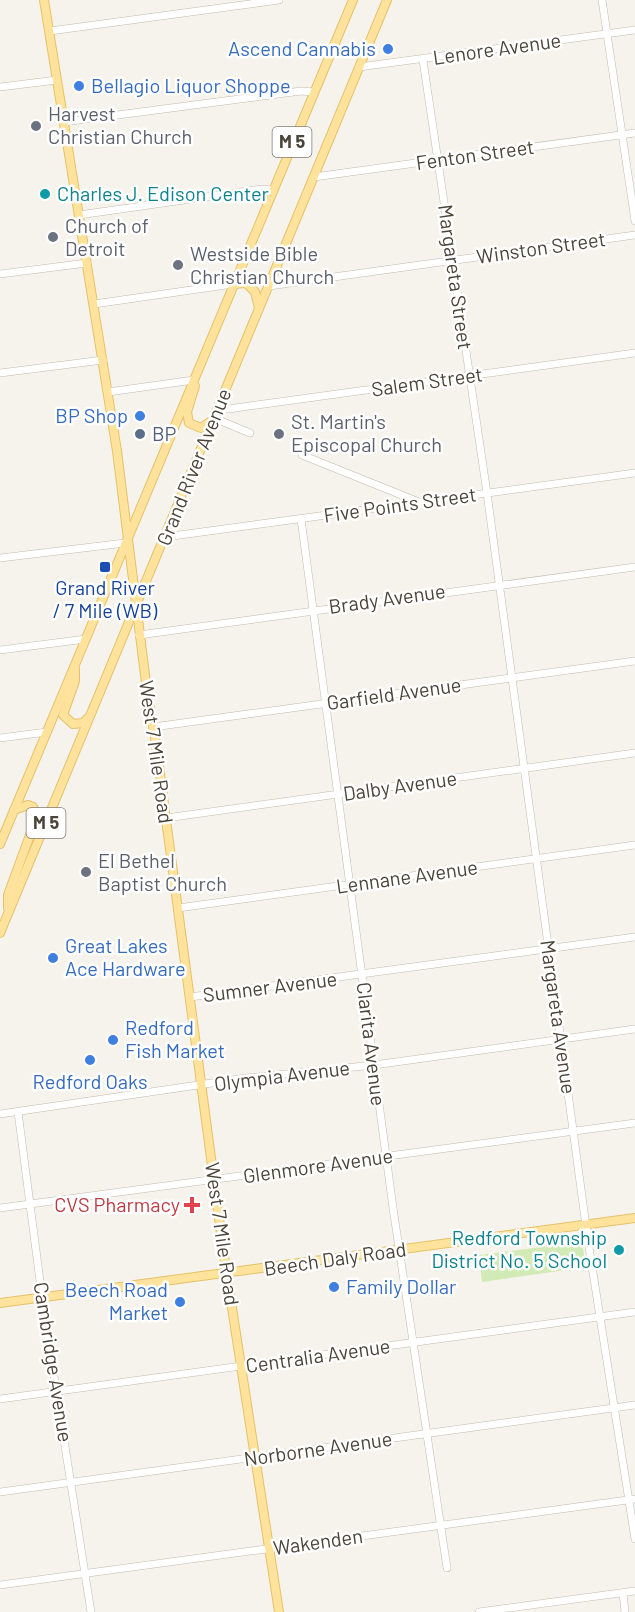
<svg xmlns="http://www.w3.org/2000/svg" width="635" height="1612" viewBox="0 0 635 1612" font-family="Barlow,sans-serif">
	<style>
		.green { fill: #d2eab5 }
		.lines { fill: none; stroke-linecap: round; stroke-linejoin: round }
		.minor-casing { stroke: #c2bbae; stroke-width: 8 }
		.major-casing { stroke: #e6c16a; stroke-width: 10 }
		.minor { stroke: #fff; stroke-width: 7 }
		.major { stroke: #ffe39c; stroke-width: 8 }
		.shop-dot { fill: #3f7fe0; stroke: #fff; stroke-width: 2 }
		.worship-dot { fill: #6b7280; stroke: #fff; stroke-width: 2 }
		.culture-dot { fill: #0f9aa8; stroke: #fff; stroke-width: 2 }
		.service-dot { fill: #5c6f8a; stroke: #fff; stroke-width: 2 }
		.transit-dot { fill: #1a4fb4; stroke: #fff; stroke-width: 2 }
		.health-dot { fill: #e0444e; stroke: #fff; stroke-width: 2 }
		.labels { text-anchor: middle; stroke-width: 5; stroke-linejoin: round; paint-order: stroke }
		.shield { fill: #fff; stroke: #817c74; stroke-width: 1.5 }
		.shield-label { font-size: 18px; font-weight: bold; fill: #4b4439 }
		.shop-label { font-size: 20px; fill: #366cbe; stroke: #fff; text-anchor: start }
		.street-label { font-size: 20px; fill: #4b4439; stroke: #fff }
		.worship-label { font-size: 20px; fill: #5b616d; stroke: #fff; text-anchor: start }
		.culture-label { font-size: 20px; fill: #0d838f; stroke: #fff; text-anchor: start }
		.service-label { font-size: 20px; fill: #4e5e75; stroke: #fff; text-anchor: start }
		.transit-label { font-size: 20px; fill: #164399; stroke: #fff }
		.health-label { font-size: 20px; fill: #be3a42; stroke: #fff; text-anchor: end }
	</style>
	<rect width="100%" height="100%" fill="#f6f3ec"/>
	<!-- green -->
	<path class="green" d="M582,1242l4,25 -104,15 -3,-27z"/>
	<g class="lines">
		<!-- minor casing -->
		<g class="minor-casing">
			<g id="minor">
				<path d="M602,0l33,221"/>
				<path d="M50,31l229,-31"/>
				<path d="M423,60l64,433 101,748 47,298"/>
				<path d="M359,67l276,-37"/>
				<path d="M0,87l57,-7"/>
				<path d="M64,122l237,-31 13,1"/>
				<path d="M314,177l321,-44"/>
				<path d="M79,215l182,-26 11,1"/>
				<path d="M0,274l87,-11"/>
				<path d="M269,286l366,-51"/>
				<path d="M94,304l139,-20"/>
				<path d="M0,373l103,-13"/>
				<path d="M108,392l86,-12"/>
				<path d="M218,406l11,3 13,-2 393,-54"/>
				<path d="M214,418l36,15"/>
				<path d="M302,455l117,47"/>
				<path d="M301,519l92,689 54,360"/>
				<path d="M165,537l470,-64"/>
				<path d="M0,558l125,-15"/>
				<path d="M139,635l496,-68"/>
				<path d="M0,650l86,-11"/>
				<path d="M153,727l482,-66"/>
				<path d="M0,738l47,-6"/>
				<path d="M166,818l469,-65"/>
				<path d="M178,908l457,-63"/>
				<path d="M190,997l445,-60"/>
				<path d="M18,1112l26,200 47,300"/>
				<path d="M0,1114l246,-36 128,-13 261,-36"/>
				<path d="M0,1208l635,-85"/>
				<path d="M0,1399l635,-87"/>
				<path d="M0,1492l635,-87"/>
				<path d="M0,1585l635,-86"/>
				<path d="M623,1593l2,19"/>
				<path d="M479,1612l156,-21"/>
			</g>
		</g>
		<!-- major casing -->
		<g class="major-casing">
			<g id="major">
				<path d="M44,0l73,451 30,240 9,53 68,512 55,356"/>
				<path d="M233,284l13,-1 9,9 4,16"/>
				<path d="M195,386l-8,26 2,11 12,5 10,-7"/>
				<path d="M75,669v12l-12,34 10,9 10,-1 5,-5"/>
				<path d="M0,844l353,-844"/>
				<path d="M8,908v-13l29,-79 -4,-9 -5,-2 -14,5"/>
				<path d="M0,933l387,-933"/>
				<path d="M0,1303l635,-85"/>
			</g>
		</g>
		<!-- minor -->
		<use href="#minor" class="minor"/>
		<!-- major -->
		<use href="#major" class="major"/>
	</g>
	<!-- markers -->
	<g class="shop-dot">
		<circle cx="388" cy="49" r="6"/>
		<circle cx="79" cy="86" r="6"/>
		<circle cx="140" cy="416" r="6"/>
		<circle cx="53" cy="958" r="6"/>
		<circle cx="113" cy="1040" r="6"/>
		<circle cx="90" cy="1060" r="6"/>
		<circle cx="334" cy="1287" r="6"/>
		<circle cx="180" cy="1302" r="6"/>
	</g>
	<g class="worship-dot">
		<circle cx="36" cy="126" r="6"/>
		<circle cx="53" cy="237" r="6"/>
		<circle cx="178" cy="265" r="6"/>
		<circle cx="279" cy="434" r="6"/>
		<circle cx="86" cy="872" r="6"/>
	</g>
	<g class="culture-dot">
		<circle cx="45" cy="194" r="6"/>
		<circle cx="619" cy="1250" r="6"/>
	</g>
	<circle class="service-dot" cx="140" cy="434" r="6"/>
	<rect class="transit-dot" x="99" y="561" width="12" height="12" rx="3"/>
	<path class="health-dot" d="M189 1196h6v6h6v6h-6v6h-6v-6h-6v-6h6z"/>
	<g class="labels">
		<!-- shield labels -->
		<g class="shield">
			<rect x="272.5" y="127" width="39" height="30" rx="4.5"/>
			<rect x="26.5" y="808" width="39" height="30" rx="4.5"/>
		</g>
		<g class="shield-label">
			<text x="292" y="148">M 5</text>
			<text x="46" y="829">M 5</text>
		</g>
		<!-- shop labels -->
		<g class="shop-label">
			<text x="376" y="56" text-anchor="end">Ascend Cannabis</text>
			<text x="91" y="93">Bellagio Liquor Shoppe</text>
			<text x="128" y="423" text-anchor="end">BP Shop</text>
			<text x="65" y="953">Great Lakes<tspan x="65" dy="23">Ace Hardware</tspan></text>
			<text x="125" y="1035">Redford<tspan x="125" dy="23">Fish Market</tspan></text>
			<text x="90" y="1089" text-anchor="middle">Redford Oaks</text>
			<text x="346" y="1294">Family Dollar</text>
			<text x="168" y="1297" text-anchor="end">Beech Road<tspan x="168" dy="23">Market</tspan></text>
		</g>
		<!-- street labels -->
		<g class="street-label">
			<text transform="translate(497 49) rotate(-8)" y="7">Lenore Avenue</text>
			<text transform="translate(475 155) rotate(-8)" y="7">Fenton Street</text>
			<text transform="translate(541 248) rotate(-8)" y="7">Winston Street</text>
			<text transform="translate(455 277) rotate(82)" y="7">Margareta Street</text>
			<text transform="translate(427 382) rotate(-8)" y="7">Salem Street</text>
			<text transform="translate(194 467) rotate(-68)" y="7">Grand River Avenue</text>
			<text transform="translate(400 505) rotate(-8)" y="7">Five Points Street</text>
			<text transform="translate(387 599) rotate(-8)" y="7">Brady Avenue</text>
			<text transform="translate(394 694) rotate(-8)" y="7">Garfield Avenue</text>
			<text transform="translate(156 752) rotate(82)" y="7">West 7 Mile Road</text>
			<text transform="translate(400 786) rotate(-8)" y="7">Dalby Avenue</text>
			<text transform="translate(407 877) rotate(-8)" y="7">Lennane Avenue</text>
			<text transform="translate(270 987) rotate(-7)" y="7">Sumner Avenue</text>
			<text transform="translate(558 1017) rotate(82)" y="7">Margareta Avenue</text>
			<text transform="translate(371 1044) rotate(83)" y="7">Clarita Avenue</text>
			<text transform="translate(282 1076) rotate(-7)" y="7">Olympia Avenue</text>
			<text transform="translate(318 1166) rotate(-8)" y="7">Glenmore Avenue</text>
			<text transform="translate(222 1234) rotate(82)" y="7">West 7 Mile Road</text>
			<text transform="translate(335 1259) rotate(-8)" y="7">Beech Daly Road</text>
			<text transform="translate(318 1356) rotate(-8)" y="7">Centralia Avenue</text>
			<text transform="translate(53 1362) rotate(81)" y="7">Cambridge Avenue</text>
			<text transform="translate(318 1449) rotate(-8)" y="7">Norborne Avenue</text>
			<text transform="translate(318 1542) rotate(-8)" y="7">Wakenden</text>
		</g>
		<!-- worship labels -->
		<g class="worship-label">
			<text x="48" y="121">Harvest<tspan x="48" dy="23">Christian Church</tspan></text>
			<text x="65" y="233">Church of<tspan x="65" dy="23">Detroit</tspan></text>
			<text x="190" y="261">Westside Bible<tspan x="190" dy="23">Christian Church</tspan></text>
			<text x="291" y="429">St. Martin's<tspan x="291" dy="23">Episcopal Church</tspan></text>
			<text x="98" y="868">El Bethel<tspan x="98" dy="23">Baptist Church</tspan></text>
		</g>
		<!-- culture labels -->
		<g class="culture-label">
			<text x="57" y="201">Charles J. Edison Center</text>
			<text x="607" y="1245" text-anchor="end">Redford Township<tspan x="607" dy="23">District No. 5 School</tspan></text>
		</g>
		<!-- service labels -->
		<g class="service-label">
			<text x="152" y="441">BP</text>
		</g>
		<!-- transit labels -->
		<g class="transit-label">
			<text x="105" y="595">Grand River<tspan x="105" dy="23">/ 7 Mile (WB)</tspan></text>
		</g>
		<!-- health labels -->
		<g class="health-label">
			<text x="180" y="1212">CVS Pharmacy</text>
		</g>
	</g>
</svg>
